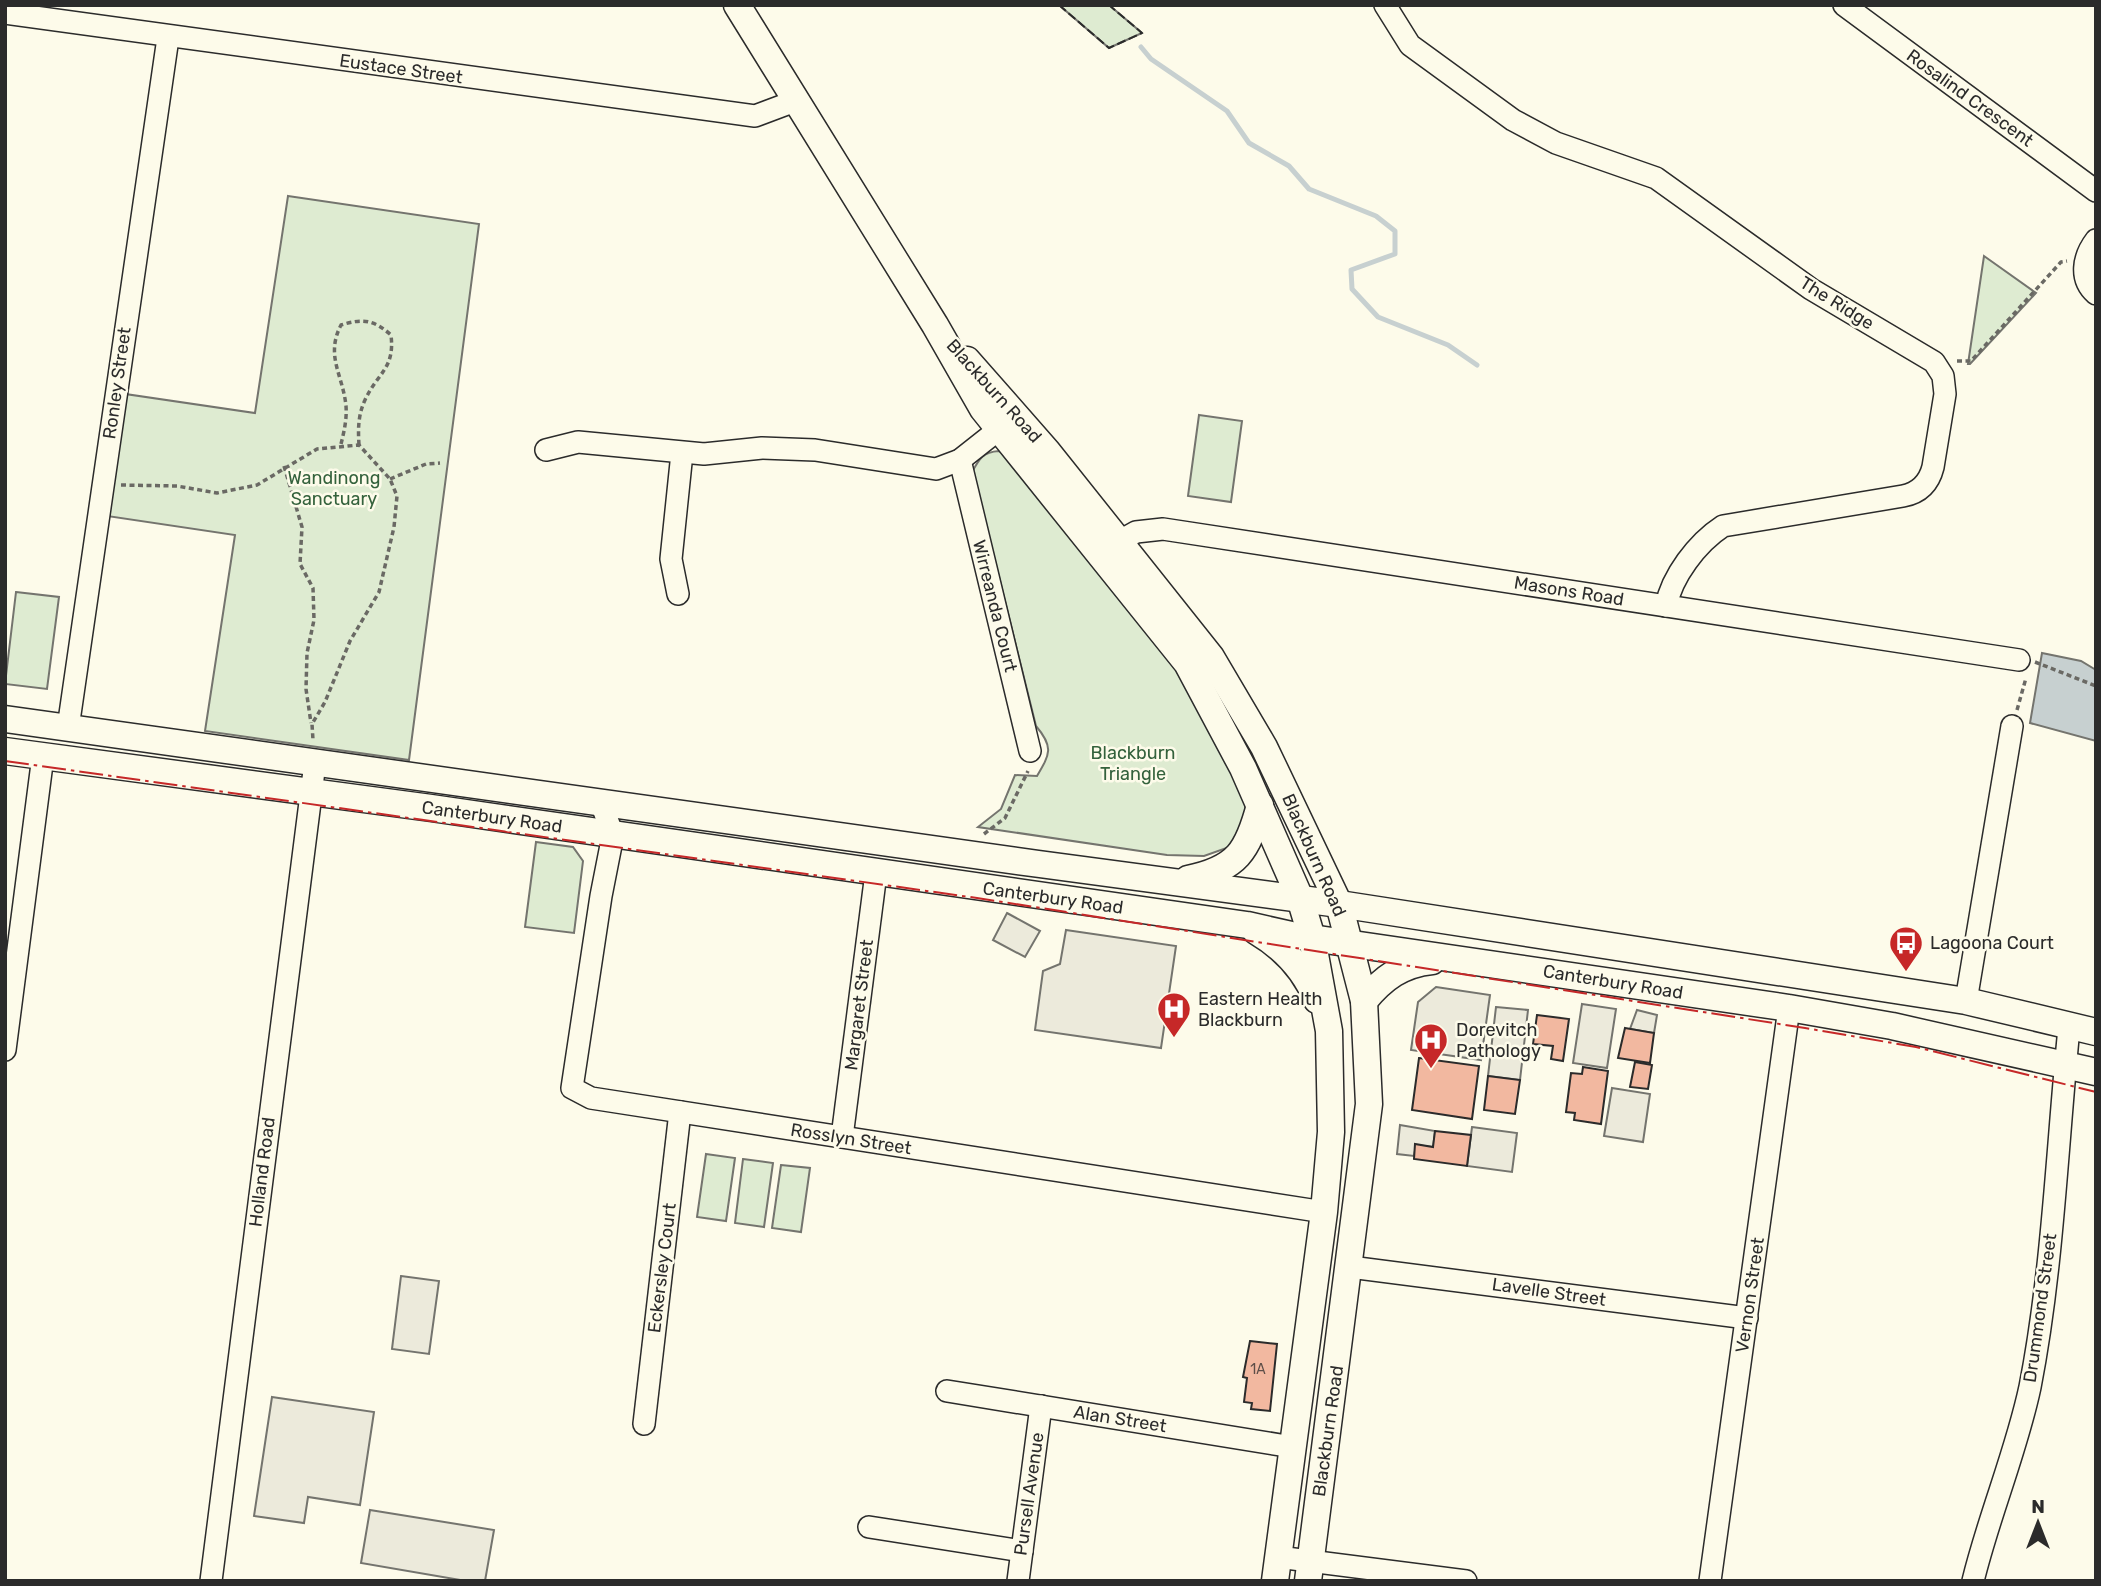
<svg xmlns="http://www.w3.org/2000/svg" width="2101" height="1586" viewBox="0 0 2101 1586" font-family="Rubik,sans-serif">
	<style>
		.green { fill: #deebd1; stroke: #74746e; stroke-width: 2 }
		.parking { fill: #eceadb; stroke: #74746e; stroke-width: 2 }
		.water { fill: #c7d0d0; stroke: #74746e; stroke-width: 2 }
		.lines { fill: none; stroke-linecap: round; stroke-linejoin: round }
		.stream { stroke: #c7d0d0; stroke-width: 5 }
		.building { fill: #f2b8a0; stroke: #2b2b2b; stroke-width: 2 }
		.minor-casing { stroke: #2b2b2b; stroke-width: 24 }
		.major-casing { stroke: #2b2b2b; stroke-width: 29 }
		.path { stroke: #6a6964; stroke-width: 3.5; stroke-dasharray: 5 3.5; stroke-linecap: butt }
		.minor { stroke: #fdfbea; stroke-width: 21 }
		.major { stroke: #fdfbea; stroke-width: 26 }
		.fence { stroke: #2b2b2b; stroke-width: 2; stroke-dasharray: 9 3.5; stroke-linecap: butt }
		.power { stroke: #c62828; stroke-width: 2; stroke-dasharray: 24 5 3.5 5; stroke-linecap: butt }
		.labels { text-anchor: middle; stroke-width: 5; stroke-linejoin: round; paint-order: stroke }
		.number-label { font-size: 14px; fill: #5d4e48 }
		.street-label { font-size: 18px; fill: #2b2b2b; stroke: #fdfbea }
		.park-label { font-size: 18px; fill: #34623c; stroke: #fdfbea }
		.poi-label { font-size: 18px; fill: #2b2b2b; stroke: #fdfbea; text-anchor: start }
	</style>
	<rect width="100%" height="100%" fill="#fdfbea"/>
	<!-- green -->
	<g class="green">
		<path d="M1059,5h50l33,28 -33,15z"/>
		<path d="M288,196l191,28 -70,536 -204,-29 30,-196 -128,-19 18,-122 130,19z"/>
		<path d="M1984,256l52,37 -66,71h-2z"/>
		<path d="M1199,415l43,6 -11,81 -43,-6z"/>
		<path d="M999,451l8,3 183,233 56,111 3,19 -11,27 -34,12 -37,-1 -189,-28 23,-18 14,-34 22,1c13,-22 17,-29 -1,-50l-42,-169 -24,-81c8,-15 11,-24 29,-25z"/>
		<path d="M16,592l43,5 -12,92 -42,-5z"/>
		<path d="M536,842l37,5 10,14 -9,72 -49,-6z"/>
		<path d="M706,1154l29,4 -9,63 -29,-4z"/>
		<path d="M743,1159l30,4 -9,64 -29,-4z"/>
		<path d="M781,1165l29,3 -9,64 -29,-4z"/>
	</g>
	<!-- parking -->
	<g class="parking">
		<path d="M1007,913l33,18 -15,26 -32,-17z"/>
		<path d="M1066,930l110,16 -15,102 -126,-18 8,-59 17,-7z"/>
		<path d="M1436,987l54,8 -9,65 -70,-10 7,-48z"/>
		<path d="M1582,1004l34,5 -9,59 -34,-5z"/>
		<path d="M1496,1007l32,3 -8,70 -32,-4z"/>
		<path d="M1637,1010l20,5 -3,18 -24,-4z"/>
		<path d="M1612,1088l38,6 -7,48 -39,-6z"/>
		<path d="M1400,1125l35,6 -2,16 -17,-2 -2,11 -17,-2z"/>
		<path d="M1472,1127l45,6 -5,39 -45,-6z"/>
		<path d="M401,1276l38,5 -10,73 -37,-5z"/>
		<path d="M272,1397l102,15 -14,93 -52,-8 -4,26 -50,-7z"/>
		<path d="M370,1510l124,20 -9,51h-19l-105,-18z"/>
	</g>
	<!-- water -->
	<path class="water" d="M2042,653l39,8 15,9v71l-66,-18z"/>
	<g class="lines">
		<!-- stream -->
		<path class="stream" d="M1141,47l10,12 76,52 22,32 40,23 20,23 67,27 19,15v23l-44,16 1,19 26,28 70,28 29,20"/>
	</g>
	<!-- building -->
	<g class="building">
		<path d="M1537,1015l32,4 -6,42 -12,-2 2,-13 -20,-2z"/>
		<path d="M1625,1028l29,5 -4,30 -32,-5z"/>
		<path d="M1419,1058l60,8 -7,53 -60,-9z"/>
		<path d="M1635,1062l17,3 -4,24 -18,-2z"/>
		<path d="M1583,1067l25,4 -7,53 -27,-4 1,-7 -9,-1 5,-39 11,1z"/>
		<path d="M1488,1076l32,4 -5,34 -31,-4z"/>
		<path d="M1435,1131l36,4 -4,31 -53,-7 1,-15 18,3z"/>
		<path d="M1250,1341l27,3 -7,67 -19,-2 1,-6 -8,-1 3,-24 -4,-1z"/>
	</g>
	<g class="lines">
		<!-- minor casing -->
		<g class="minor-casing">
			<g id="minor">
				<path d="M1385,5l25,40 103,75 43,23 100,35 155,111 123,73 9,14 2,18 -12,73c-4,16 -14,26 -30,29l-180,30c-26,17 -51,50 -57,80"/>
				<path d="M1844,5l252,186"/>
				<path d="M5,13l750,103 40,-15"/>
				<path d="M2096,240c-13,17 -17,39 0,54"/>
				<path d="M546,450l32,-8 126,12 58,-6 53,2 121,19 24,-9 38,-30"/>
				<path d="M960,460l70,291"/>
				<path d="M1120,541l16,-9 27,-3 856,131"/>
				<path d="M678,594l-7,-35 11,-106"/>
				<path d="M68,728l100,-690"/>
				<path d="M601,803l12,32 -12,61 -29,192 19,10 733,114"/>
				<path d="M1966,1001l46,-275"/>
				<path d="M5,1050l38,-294"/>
				<path d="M842,1137l34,-264"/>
				<path d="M1350,1267l397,51"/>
				<path d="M947,1391l346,56"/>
				<path d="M644,1424l36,-312"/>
				<path d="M869,1527l153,24"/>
				<path d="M1278,1557l188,24"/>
				<path d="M211,1581l104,-818"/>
				<path d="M1018,1581l23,-175"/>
				<path d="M1710,1581l79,-573"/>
				<path d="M1973,1581c16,-66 43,-128 57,-194 23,-118 27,-240 39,-359"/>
			</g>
		</g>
		<!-- major casing -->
		<g class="major-casing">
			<g id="major">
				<path d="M737,5l198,320 48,84 204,254 56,105 57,130 12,40 17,93 2,101 -7,80 -49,369"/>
				<path d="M967,360l80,91 164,206 53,90 75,157 25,97 5,103 -61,477"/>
				<path d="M5,719l1034,145 300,40 627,97 130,31"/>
				<path d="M5,751l426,57 816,117 44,10 498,73 103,18 204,46"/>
				<path d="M1188,879c49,-10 60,-28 72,-74"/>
				<path d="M1256,931c27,16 49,39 61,69"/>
				<path d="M1364,1001c19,-23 38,-37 68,-40"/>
			</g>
		</g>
		<!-- path -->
		<g class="path">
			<path d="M1957,361h14l90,-99 6,-1"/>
			<path d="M341,444c3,-12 6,-25 5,-38 -3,-31 -21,-50 -5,-81 22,-7 33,-5 50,10 4,34 -13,37 -26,65 -7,15 -7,29 -6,45"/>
			<path d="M284,466l18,61 -2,37 13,24 1,32 -7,33 -1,36 5,34"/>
			<path d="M390,479l36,-15 14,-1"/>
			<path d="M121,485l56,1 40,7 40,-8 60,-36 42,-4 31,34 7,17 -3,31 -15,65 -29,49 -25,61 -13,22 1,16"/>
			<path d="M2035,662l61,24"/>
			<path d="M2017,710l9,-32"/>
			<path d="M984,834l21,-16 23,-47"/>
		</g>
		<!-- minor -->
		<use href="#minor" class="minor"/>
		<!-- major -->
		<use href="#major" class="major"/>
		<!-- fence -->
		<path class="fence" d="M1059,5l50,43 33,-15 -33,-28"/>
		<!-- power -->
		<path class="power" d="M5,761l972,137 828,130 111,19 180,45"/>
	</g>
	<!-- icons -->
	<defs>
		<g id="bus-pin" transform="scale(1.75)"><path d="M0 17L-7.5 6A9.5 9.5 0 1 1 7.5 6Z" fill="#c62828" stroke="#fdfbea"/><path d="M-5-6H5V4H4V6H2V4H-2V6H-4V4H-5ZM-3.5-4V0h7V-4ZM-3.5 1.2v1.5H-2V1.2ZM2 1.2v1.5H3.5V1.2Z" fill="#fff"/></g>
		<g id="hospital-pin" transform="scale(1.75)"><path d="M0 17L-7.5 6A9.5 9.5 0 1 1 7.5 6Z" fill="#c62828" stroke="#fdfbea"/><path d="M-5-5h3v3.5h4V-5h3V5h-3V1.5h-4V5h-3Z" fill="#fff"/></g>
	</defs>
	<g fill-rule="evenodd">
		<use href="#bus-pin" x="1906" y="943"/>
		<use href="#hospital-pin" x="1174" y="1009"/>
		<use href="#hospital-pin" x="1431" y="1040"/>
	</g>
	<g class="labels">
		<!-- number labels -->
		<g class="number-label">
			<text x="1258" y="1374">1A</text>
		</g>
		<!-- street labels -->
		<g class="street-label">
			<text transform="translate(401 69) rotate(8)" y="6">Eustace Street</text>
			<text transform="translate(1970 98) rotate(36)" y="6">Rosalind Crescent</text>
			<text transform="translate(1837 303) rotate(32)" y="6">The Ridge</text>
			<text transform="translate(117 383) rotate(-82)" y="6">Ronley Street</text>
			<text transform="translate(994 391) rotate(48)" y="6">Blackburn Road</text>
			<text transform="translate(1569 591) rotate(9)" y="6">Masons Road</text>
			<text transform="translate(995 606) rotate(76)" y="6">Wirreanda Court</text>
			<text transform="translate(492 817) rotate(8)" y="6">Canterbury Road</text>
			<text transform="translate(1314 855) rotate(66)" y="6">Blackburn Road</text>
			<text transform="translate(1053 898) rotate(8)" y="6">Canterbury Road</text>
			<text transform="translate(1613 982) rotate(9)" y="6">Canterbury Road</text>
			<text transform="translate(859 1005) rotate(-83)" y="6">Margaret Street</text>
			<text transform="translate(851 1139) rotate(9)" y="6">Rosslyn Street</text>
			<text transform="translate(262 1172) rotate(-83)" y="6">Holland Road</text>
			<text transform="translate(662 1268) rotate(-83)" y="6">Eckersley Court</text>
			<text transform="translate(1549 1292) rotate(8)" y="6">Lavelle Street</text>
			<text transform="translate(1750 1295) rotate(-82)" y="6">Vernon Street</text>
			<text transform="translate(2040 1308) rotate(-82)" y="6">Drummond Street</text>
			<text transform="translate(1120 1419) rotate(9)" y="6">Alan Street</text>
			<text transform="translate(1328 1431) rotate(-82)" y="6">Blackburn Road</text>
			<text transform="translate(1029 1494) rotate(-82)" y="6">Pursell Avenue</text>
		</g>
		<!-- park labels -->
		<g class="park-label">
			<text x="334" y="484">Wandinong<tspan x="334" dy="21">Sanctuary</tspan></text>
			<text x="1133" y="759">Blackburn<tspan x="1133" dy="21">Triangle</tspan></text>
		</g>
		<!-- poi labels -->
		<g class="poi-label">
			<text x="1930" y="949">Lagoona Court</text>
			<text x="1198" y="1005">Eastern Health<tspan x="1198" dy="21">Blackburn</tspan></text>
			<text x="1456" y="1036">Dorevitch<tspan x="1456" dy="21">Pathology</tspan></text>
		</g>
	</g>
	<!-- border -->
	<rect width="2101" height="1586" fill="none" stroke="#2b2b2b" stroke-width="14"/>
	<!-- north arrow -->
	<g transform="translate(2038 1523)" stroke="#fdfbea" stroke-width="5" paint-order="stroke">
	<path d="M0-5L12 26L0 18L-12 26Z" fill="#2b2b2b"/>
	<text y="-10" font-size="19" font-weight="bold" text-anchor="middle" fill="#2b2b2b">N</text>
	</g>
</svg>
